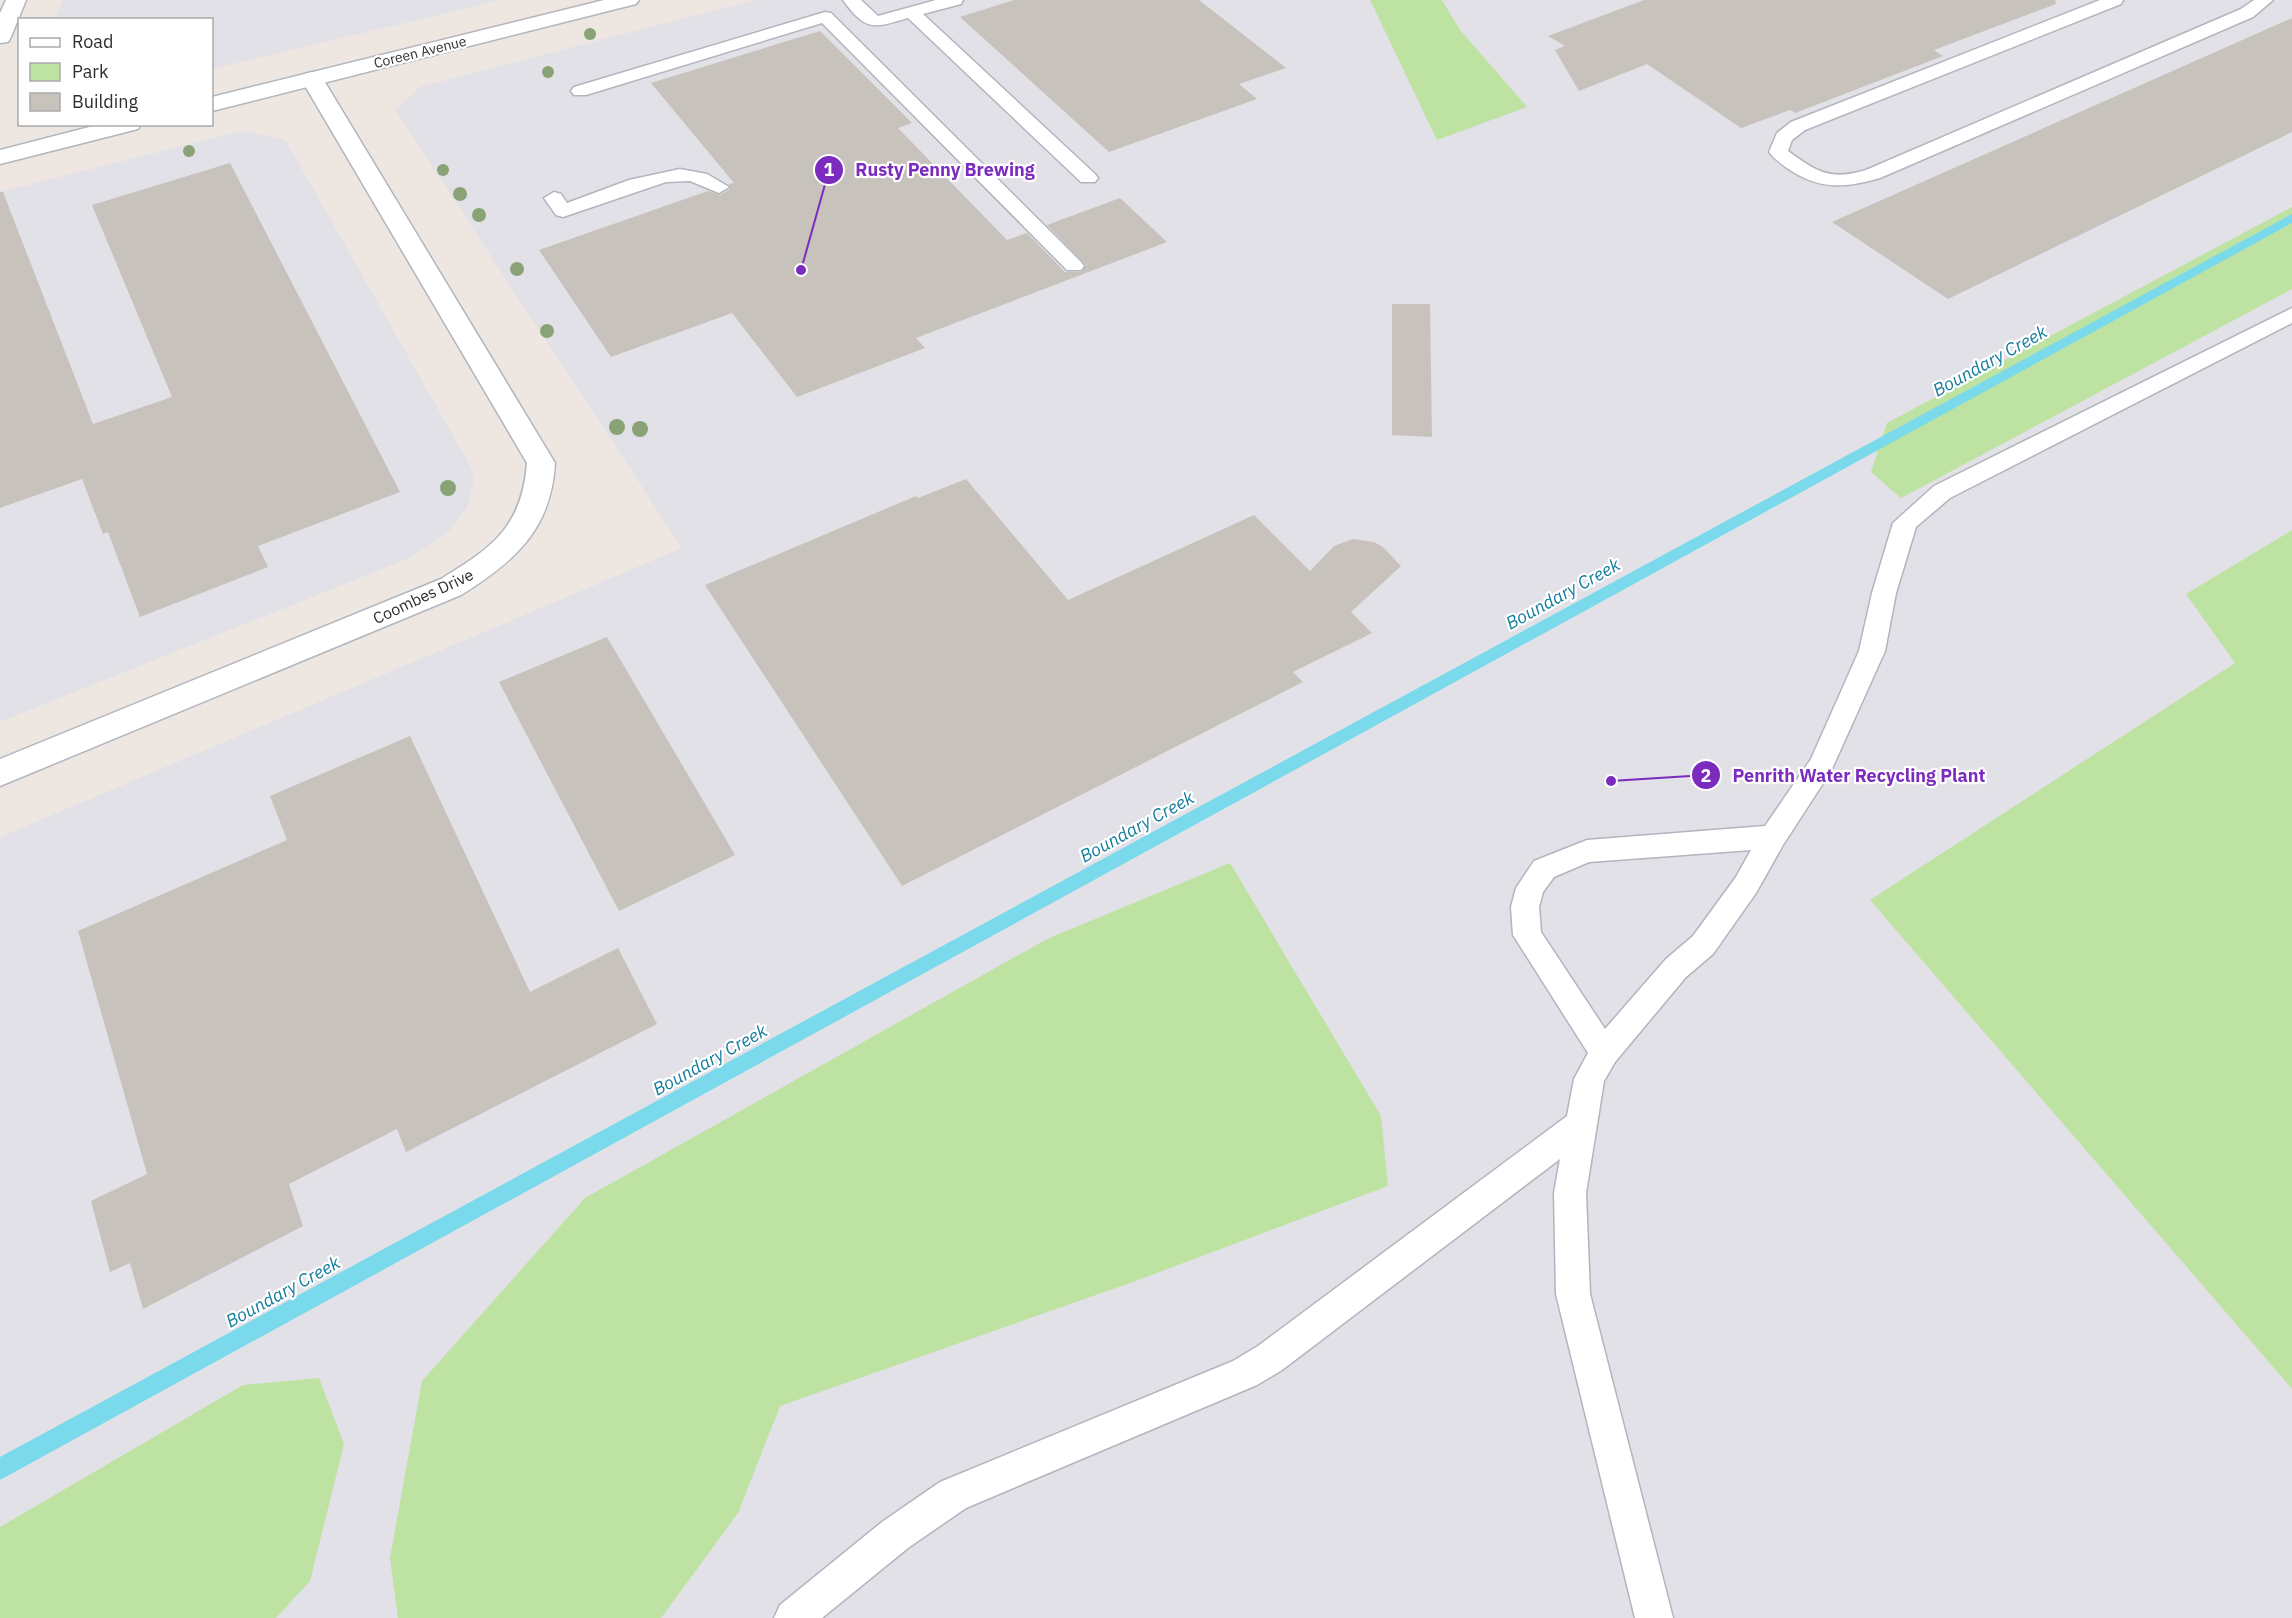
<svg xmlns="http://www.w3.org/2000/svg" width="2292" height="1618" viewBox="0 0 2292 1618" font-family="'IBM Plex Sans',sans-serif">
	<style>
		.industrial { fill: #e2e1e7 }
		.green { fill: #bee2a1 }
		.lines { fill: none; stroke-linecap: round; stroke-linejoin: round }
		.stream { fill: #7adaeb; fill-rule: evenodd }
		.building { fill: #c7c2bc }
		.lane-casing { stroke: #b1b5bd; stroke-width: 3 }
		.street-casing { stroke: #b1b5bd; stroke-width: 3 }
		.secondary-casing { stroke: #b1b5bd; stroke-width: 3 }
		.lane { fill: #fff; fill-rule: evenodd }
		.street { fill: #fff; fill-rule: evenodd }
		.secondary { fill: #fff; fill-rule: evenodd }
		.tree { fill: #89a276 }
		.labels { text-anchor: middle; stroke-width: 4.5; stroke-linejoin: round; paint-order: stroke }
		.far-street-label { font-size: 14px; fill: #2e2e2e; stroke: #fff }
		.street-label { font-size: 16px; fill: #2e2e2e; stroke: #fff }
		.water-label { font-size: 18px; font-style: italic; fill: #137d9c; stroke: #fff }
		.leader { fill: none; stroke: #7b2cbf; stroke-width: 2 }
		.callout-dot { fill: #7b2cbf; stroke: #fff; stroke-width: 2 }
		.mark-label { font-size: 18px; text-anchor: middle; font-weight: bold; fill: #fff }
		.callout-label { font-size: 18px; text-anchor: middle; font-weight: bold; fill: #7b2cbf; stroke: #fff; stroke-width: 4.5; stroke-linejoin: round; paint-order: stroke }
	</style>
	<rect width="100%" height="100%" fill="#eee7e1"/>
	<!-- industrial -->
	<g class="industrial">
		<path d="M63,0h438l-289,69v-49l-157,-1z"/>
		<path d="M754,0h1538v530l-105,64 48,69 -364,237 421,489v229h-2292v-781l682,-289 -287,-438 25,-23z"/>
		<path d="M242,131l43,8 187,330 2,11 -7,28 -19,24 -19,14 -24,14 -405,162v-530z"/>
	</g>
	<!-- green -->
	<g class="green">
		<path d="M1370,0h72l18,30 67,77 -90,33z"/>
		<path d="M2292,207v82l-391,209 -30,-26 16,-49z"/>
		<path d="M2292,530v859l-422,-489 365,-237 -49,-69z"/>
		<path d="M1230,863l151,253 7,70 -255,96 -353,124 -42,107 -77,105h-263l-8,-60 32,-177 163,-183 462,-259z"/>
		<path d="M319,1378l25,66 -34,137 -34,37h-276v-91l243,-142z"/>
	</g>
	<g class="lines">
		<!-- stream -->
		<path class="stream" d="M2292,214v9l-2292,1257v-23z"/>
	</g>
	<!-- building -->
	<g class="building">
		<path d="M1014,0h185l87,68 -47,16 18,15 -148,53 -149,-135z"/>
		<path d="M1644,0h411l1,4 -122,46 9,6 -148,57 -5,-3 -49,18 -94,-64 -68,27 -24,-41 10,-4 -17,-10z"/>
		<path d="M2292,18v114l-344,167 -116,-77z"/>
		<path d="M820,31l92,92 -14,5 109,112 20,-7 38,39h16l5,-7 -39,-40 73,-27 47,44 -251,96 9,10 -128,49 -65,-84 -121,44 -72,-107 169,-59 12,4 10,-6 -1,-5 5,-1 -83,-100z"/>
		<path d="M230,163l170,329 -142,54 10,21 -128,50 -32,-85 -5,2 -21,-55 -82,29v-316h3l90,232 79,-27 -80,-192z"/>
		<path d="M1392,304h38l2,133 -40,-2z"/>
		<path d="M966,479l102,121 186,-85 56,56 24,-25 19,-7 21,3 9,5 18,19 -50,46 21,21 -79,39 10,10 -401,204 -197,-301 211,-89 2,2z"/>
		<path d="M607,637l128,218 -116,56 -120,-229z"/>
		<path d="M410,736l120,256 88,-44 39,76 -251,128 -9,-23 -108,55 14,42 -160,83 -13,-46 -20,9 -19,-71 56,-27 -69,-243 209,-91 -17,-44z"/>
	</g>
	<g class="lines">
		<!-- lane casing -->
		<g class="lane-casing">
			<g id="lane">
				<path d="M843,0h18l17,16 58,-16h27l-2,4 -38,10 172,160 3,4 -3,4h-14l-173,-164c-34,10 -42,14 -65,-18z"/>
				<path d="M2100,0h23l-2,4 -316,126 -13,10 -4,11c29,21 42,30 78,19l375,-161 13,-9h19l-20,17 -373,161c-34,10 -60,12 -90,-8 -7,-5 -16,-11 -21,-18l8,-19 14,-11z"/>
				<path d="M825,12l6,1 250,249 3,4 -3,4h-14l-245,-247 -236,72h-12l-3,-4 3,-4z"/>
				<path d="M680,169l27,5 22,13 -10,6 -29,-12 -24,1 -103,35 -7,-2 -12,-17 10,-6 7,2 6,9 62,-23z"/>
				<path d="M2292,308v15l-342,175 -34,29 -20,66 -11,58 -54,120 -48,74 -27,48 -43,61 -27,23 -71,85 -11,19 -18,112 4,101 83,324h-38l-79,-324 -2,-101 6,-34 -278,211 -25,15 -291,123 -58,40 -86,70h-48l6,-13 102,-83 58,-40 293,-121 25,-15 309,-230 7,-37 14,-26 -75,-118 -2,-28 5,-19 18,-27 53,-21 178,-14 46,-67 48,-108 13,-58 21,-70 41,-37zM1751,850l-15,27 -43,59 -27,23 -61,70 -64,-97 -2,-25 4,-15 11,-15 35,-15z"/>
			</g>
		</g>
		<!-- street casing -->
		<g class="street-casing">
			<g id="street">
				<path d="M6,0h20l-15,37 -3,5 -8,1v-30z"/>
				<path d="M312,72l8,2 3,5 232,384c-4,67 -40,98 -94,132l-461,191v-27l441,-180c51,-31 81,-52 86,-116l-226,-384 3,-5z"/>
			</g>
		</g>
		<!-- secondary casing -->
		<g class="secondary-casing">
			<g id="secondary">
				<path d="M604,0h35l-3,4 -424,107v-14z"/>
				<path d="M101,124h40l-3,5 -138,35v-14z"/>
			</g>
		</g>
		<!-- lane -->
		<use href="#lane" class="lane"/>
		<!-- street -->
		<use href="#street" class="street"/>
		<!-- secondary -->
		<use href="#secondary" class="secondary"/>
	</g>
	<!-- trees -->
	<g class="tree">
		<circle cx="590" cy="34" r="6"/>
		<circle cx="548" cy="72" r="6"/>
		<circle cx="189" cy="151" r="6"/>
		<circle cx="443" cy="170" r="6"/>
		<circle cx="460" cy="194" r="7"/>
		<circle cx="479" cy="215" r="7"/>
		<circle cx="517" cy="269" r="7"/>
		<circle cx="547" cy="331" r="7"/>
		<circle cx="617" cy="427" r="8"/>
		<circle cx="640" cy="429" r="8"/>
		<circle cx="448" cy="488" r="8"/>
	</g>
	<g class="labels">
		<!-- far-street labels -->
		<g class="far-street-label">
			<text transform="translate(420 52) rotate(-14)" y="5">Coreen Avenue</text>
		</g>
		<!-- street labels -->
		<g class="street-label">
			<text transform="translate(423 596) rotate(-25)" y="6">Coombes Drive</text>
		</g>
		<!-- water labels -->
		<g class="water-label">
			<text transform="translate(1990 361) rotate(-29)" y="6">Boundary Creek</text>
			<text transform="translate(1563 594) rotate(-29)" y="6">Boundary Creek</text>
			<text transform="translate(1137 827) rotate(-29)" y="6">Boundary Creek</text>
			<text transform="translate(710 1060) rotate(-29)" y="6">Boundary Creek</text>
			<text transform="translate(283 1292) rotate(-29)" y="6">Boundary Creek</text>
		</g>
	</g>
	<!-- callouts -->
	<path class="leader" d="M801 270L829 170M1611 781L1706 775"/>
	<g class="callout-dot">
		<circle cx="801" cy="270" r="6"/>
		<circle cx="1611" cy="781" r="6"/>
		<circle cx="829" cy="170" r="15"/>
		<circle cx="1706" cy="775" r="15"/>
	</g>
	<g class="mark-label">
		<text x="829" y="176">1</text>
		<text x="1706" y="782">2</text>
	</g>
	<g class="callout-label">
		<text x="945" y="176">Rusty Penny Brewing</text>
		<text x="1859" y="782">Penrith Water Recycling Plant</text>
	</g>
	<!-- legend -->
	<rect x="18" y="18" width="195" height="108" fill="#ffffff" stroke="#ababab" stroke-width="1.5"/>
	<rect x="30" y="38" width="30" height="9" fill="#ffffff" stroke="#ababab" stroke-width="1.5"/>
	<text x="72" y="48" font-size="18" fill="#2e2e2e">Road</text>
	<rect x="30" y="63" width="30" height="18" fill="#bee2a1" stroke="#ababab" stroke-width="1.5"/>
	<text x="72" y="78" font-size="18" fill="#2e2e2e">Park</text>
	<rect x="30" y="93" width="30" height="18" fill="#c7c2bc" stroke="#ababab" stroke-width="1.5"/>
	<text x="72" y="108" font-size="18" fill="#2e2e2e">Building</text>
</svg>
